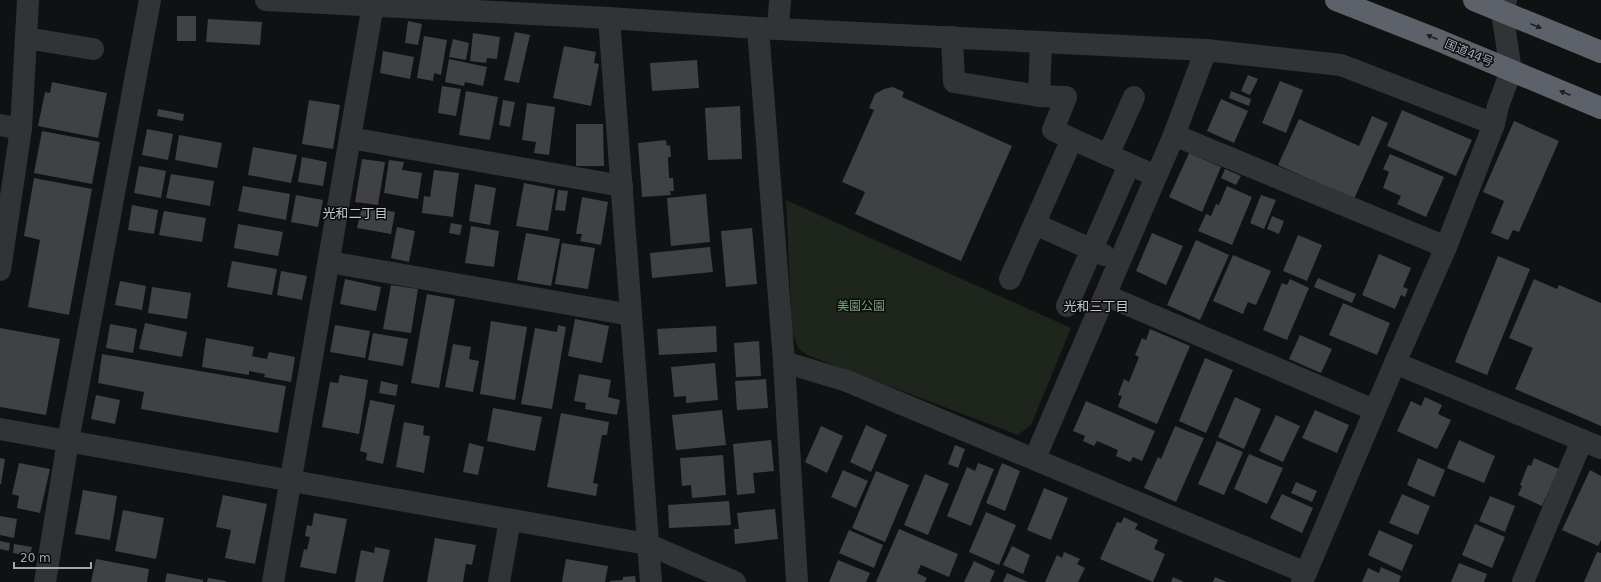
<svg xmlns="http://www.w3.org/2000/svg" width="1601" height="582" viewBox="0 0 1601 582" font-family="'DejaVu Sans','Noto Sans JP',sans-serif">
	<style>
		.green { fill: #1d251d }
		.building { fill: #3f4145 }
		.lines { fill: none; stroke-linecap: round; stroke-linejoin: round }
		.minor { stroke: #313337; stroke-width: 22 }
		.highway { stroke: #5d6169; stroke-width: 22 }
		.oneway { fill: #1c1d1f }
		.labels { text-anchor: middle; stroke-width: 3; stroke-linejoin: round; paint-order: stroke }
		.street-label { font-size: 12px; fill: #a1a8b4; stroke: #0c0c0d }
		.park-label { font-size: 12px; fill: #77a176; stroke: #0c0c0d }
		.neighbourhood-label { font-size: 13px; fill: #c2c7d0; stroke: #0c0c0d }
	</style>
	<rect width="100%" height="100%" fill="#101112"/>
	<!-- green -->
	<path class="green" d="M786,200l285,128 -40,97 -13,10 -211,-80 -9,-7 -6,-17z"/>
	<!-- building -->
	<g class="building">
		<rect x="177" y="16" width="19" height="25"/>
		<path d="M208,19l54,3 -2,23 -54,-3z"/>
		<path d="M408,21l14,3 -4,21 -13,-2z"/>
		<path d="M515,32l15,3 -11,48 -15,-3z"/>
		<path d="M473,33l27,4 -3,22 -10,-1 -1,5 -16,-2z"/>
		<path d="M424,36l23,4 -6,35 -7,-2 -1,8 -16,-3z"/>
		<path d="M453,39l16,4 -3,17 -17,-3z"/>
		<path d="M564,46l32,6 -2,11 5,1 -8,42 -38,-8z"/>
		<path d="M383,51l31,6 -4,22 -30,-6z"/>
		<path d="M449,59l38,8 -4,19 -18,-4 -1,4 -19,-4z"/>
		<path d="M697,60l2,28 -47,3 -2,-28z"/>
		<path d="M1248,75l10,4 -8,16 -9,-4z"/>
		<path d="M1280,81l23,9 -17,43 -24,-10z"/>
		<path d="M52,82l55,11 -9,45 -60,-12 7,-34 5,1z"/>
		<path d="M442,86l19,3 -5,27 -18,-3z"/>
		<path d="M893,87l11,5 -2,5 110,49 -51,115 -106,-47 10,-22 -23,-10 32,-72 -5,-2 6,-14 9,-5z"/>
		<path d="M466,91l32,6 -8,43 -31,-5z"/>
		<path d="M1231,91l20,8 -2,7 -20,-8z"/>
		<path d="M1221,99l27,12 -14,32 -27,-12z"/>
		<path d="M309,100l31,5 -7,44 -31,-5z"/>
		<path d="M503,100l12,2 -5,25 -11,-2z"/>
		<path d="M527,103l28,4 -6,48 -15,-2 2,-11 -14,-2z"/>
		<path d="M740,106l2,53 -34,1 -3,-52z"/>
		<path d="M158,109l26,5 -1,7 -26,-5z"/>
		<path d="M1402,110l70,30 -16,36 -69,-30z"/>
		<path d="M1372,116l16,7 -34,76 -76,-34 21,-46 60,27z"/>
		<path d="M1514,121l45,20 -40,91 -6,-2 -5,10 -17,-7 13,-32 -21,-9z"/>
		<path d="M576,124h27l1,42h-28z"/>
		<path d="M147,129l26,5 -5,26 -26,-5z"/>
		<path d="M42,131l58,11 -8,42 -58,-11z"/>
		<path d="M179,135l43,8 -5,25 -42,-8z"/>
		<path d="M666,140l1,6 3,-1 1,12h-3l1,21h4l1,13h-4l1,4 -29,2 -4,-54z"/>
		<path d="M253,147l44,8 -6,28 -43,-8z"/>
		<path d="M1189,153l32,14 -19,45 -33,-15z"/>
		<path d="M1390,154l54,23 -18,40 -29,-13 4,-8 -18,-8 6,-16 -6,-3z"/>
		<path d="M302,157l25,5 -4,24 -25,-4z"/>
		<path d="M362,159l23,3 -7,43 -23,-3z"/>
		<path d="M389,160l15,2 -2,8 20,3 -4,26 -34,-6z"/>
		<path d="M139,166l27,5 -5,27 -27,-5z"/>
		<path d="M1225,169l16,7 -5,9 -15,-7z"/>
		<path d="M434,170l25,3 -6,44 -31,-4 2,-17 6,1z"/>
		<path d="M171,174l43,7 -4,25 -44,-8z"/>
		<path d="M34,178l58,11 -23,126 -41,-8 12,-67 -16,-4z"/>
		<path d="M524,183l31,6 -7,42 -32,-5z"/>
		<path d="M475,184l21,4 -6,37 -21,-4z"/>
		<path d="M243,186l47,8 -4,26 -48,-9z"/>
		<path d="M1227,186l25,11 -20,48 -34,-14 8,-17 5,2 5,-12 3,1z"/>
		<path d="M558,190l10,1 -3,20 -10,-1z"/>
		<path d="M706,194l4,48 -39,4 -4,-48z"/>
		<path d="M296,195l27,5 -5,27 -27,-5z"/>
		<path d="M1261,195l15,5 -12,29 -14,-6z"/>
		<path d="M582,197l26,5 -7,43 -21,-4 2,-7h-6z"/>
		<path d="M132,205l26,5 -4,24 -26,-4z"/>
		<path d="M362,206l33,6 -4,22 -34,-6z"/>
		<path d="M164,211l42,7 -4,24 -43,-7z"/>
		<path d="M1272,216l12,5 -5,13 -12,-5z"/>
		<path d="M451,223l11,2 -2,10 -11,-2z"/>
		<path d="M238,224l45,8 -5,24 -44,-8z"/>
		<path d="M471,226l28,5 -5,36 -29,-4z"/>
		<path d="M397,227l18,4 -6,31 -18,-4z"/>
		<path d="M752,228l5,56 -31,3 -5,-56z"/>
		<path d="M526,233l34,6 -9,47 -34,-6z"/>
		<path d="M1152,233l31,13 -17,39 -30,-14z"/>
		<path d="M1298,235l24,10 -15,36 -24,-10z"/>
		<path d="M1196,240l33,15 -29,65 -33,-15z"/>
		<path d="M562,243l33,5 -7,41 -33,-5z"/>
		<path d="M710,247l3,25 -61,6 -2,-25z"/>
		<path d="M1379,254l32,14 -8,19 5,2 -3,8 -4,-2 -6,14 -33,-14z"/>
		<path d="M1233,255l38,16 -15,34 -8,-3 -5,12 -30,-13z"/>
		<path d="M1498,256l32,13 -43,106 -32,-13z"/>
		<path d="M232,261l45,8 -5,26 -45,-8z"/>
		<path d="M281,271l26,5 -5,24 -25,-5z"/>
		<path d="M1318,278l38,16 -4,9 -38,-16z"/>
		<path d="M345,279l36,8 -5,24 -36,-7z"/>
		<path d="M1290,279l19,9 -22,52 -24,-10 19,-47 5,2z"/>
		<path d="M1534,279l23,10 2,-4 42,18v123l-86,-37 18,-41 -24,-10z"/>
		<path d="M120,281l26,5 -4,24 -27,-5z"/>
		<path d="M391,285l27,4 -7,44 -28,-4z"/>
		<path d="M152,287l39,6 -4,26 -39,-6z"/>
		<path d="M427,294l28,5 -16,89 -28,-5z"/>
		<path d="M1343,303l47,20 -13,32 -48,-20z"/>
		<path d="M575,319l34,7 -7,37 -34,-7z"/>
		<path d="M491,321l36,6 -12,73 -35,-6z"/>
		<path d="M145,323l42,9 -5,25 -43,-8z"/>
		<path d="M110,324l27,5 -4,24 -27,-5z"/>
		<path d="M335,325l35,6 -5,27 -35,-6z"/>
		<path d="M558,325l8,2 -14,82 -31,-5 14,-76 22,4z"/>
		<path d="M716,326l1,26 -58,3 -2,-26z"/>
		<path d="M0,328l60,11 -14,76 -46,-8z"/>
		<path d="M1150,329l40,17 -33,78 -39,-17 4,-11 -4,-1 6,-16 5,3 10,-25 -4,-2 7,-17 4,2z"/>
		<path d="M373,333l35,6 -5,27 -35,-6z"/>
		<path d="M1300,335l32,14 -11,24 -32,-14z"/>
		<path d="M206,338l48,9 -2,9 15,3 2,-7 26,5 -4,25 -27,-5 1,-3 -16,-3v4l-47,-8z"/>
		<path d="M759,341l2,35 -25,1 -2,-34z"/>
		<path d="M453,344l18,3 -2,12 10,2 -6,31 -28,-5z"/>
		<path d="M102,354l184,32 -8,47 -137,-24 3,-17 -46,-9z"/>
		<path d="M1205,358l28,12 -27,63 -27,-12z"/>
		<path d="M715,363l3,37 -32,3v-7l-12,1 -3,-30z"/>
		<path d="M579,374l32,6 -3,17 12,3 -3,15 -32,-6 1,-6 -12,-2z"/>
		<path d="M340,375l28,5 -9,54 -37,-7 8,-45 8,1z"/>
		<path d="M766,379l2,29 -31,2 -2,-29z"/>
		<path d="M381,381l17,4 -2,11 -17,-3z"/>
		<path d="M96,395l24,5 -5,24 -24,-5z"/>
		<path d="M1235,397l26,12 -17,40 -26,-12z"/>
		<path d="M1425,397l17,8 -4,9 13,6 -14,29 -40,-18 14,-30 10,5z"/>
		<path d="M370,400l25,5 -12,59 -17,-4 1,-7 -7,-2z"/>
		<path d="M1086,401l69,30 -13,30 -9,-4 -3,5 -14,-6 2,-6 -21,-9 -3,5 -11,-5 2,-5 -12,-5z"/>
		<path d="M493,408l49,9 -7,34 -48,-10z"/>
		<path d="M722,410l4,35 -50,5 -4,-35z"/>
		<path d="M1315,410l34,15 -12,28 -35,-15z"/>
		<path d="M561,413l48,9 -2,13h-5l-9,48 5,1 -2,12 -49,-9z"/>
		<path d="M1276,415l24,11 -17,36 -24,-11z"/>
		<path d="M404,422l20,4 -1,9 7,1 -6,37 -28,-6z"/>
		<path d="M866,425l21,10 -16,37 -21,-10z"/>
		<path d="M821,426l22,10 -16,37 -22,-11z"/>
		<path d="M1175,426l29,12 -28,64 -32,-14 14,-31 3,2z"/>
		<path d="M771,440l3,31 -21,2 2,20 -18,2 -4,-51z"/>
		<path d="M1459,440l36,16 -11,27 -37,-15z"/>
		<path d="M1217,441l26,11 -19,43 -26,-11z"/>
		<path d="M469,443l15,4 -6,28 -15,-3z"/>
		<path d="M955,445l10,4 -7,19 -10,-4z"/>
		<path d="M1249,454l34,14 -16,36 -33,-15z"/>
		<path d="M723,455l3,40 -34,3 -1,-13 -9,1 -2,-28z"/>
		<path d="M0,458l5,1 -4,25h-1z"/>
		<path d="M1418,458l27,12 -11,27 -27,-12z"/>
		<path d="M1534,458l25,11 -17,37 -24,-11 4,-9 -2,-1 8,-20 3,1z"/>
		<path d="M19,463l31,6 -10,44 -23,-5 2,-12 -7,-2z"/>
		<path d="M978,463l16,6 -23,57 -24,-10 20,-49 8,4z"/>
		<path d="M1002,463l18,8 -15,40 -19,-8z"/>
		<path d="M843,470l25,11 -12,27 -25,-11z"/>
		<path d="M1590,470l11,6v64l-3,6 -36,-16z"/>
		<path d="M876,471l33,14 -24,57 -33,-14z"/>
		<path d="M925,474l24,10 -21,51 -24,-10z"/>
		<path d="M1296,482l21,9 -5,11 -21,-9z"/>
		<path d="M1044,488l24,10 -17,42 -24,-10z"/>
		<path d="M83,490l34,6 -7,44 -35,-6z"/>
		<path d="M1282,494l31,14 -11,25 -32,-15z"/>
		<path d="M1402,494l28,12 -12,29 -29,-12z"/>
		<path d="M223,495l44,9 -12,60 -30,-6 6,-28 -15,-3z"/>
		<path d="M1490,496l25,10 -10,26 -26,-11z"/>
		<path d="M729,501l2,24 -62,3 -1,-23z"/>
		<path d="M775,509l3,30 -43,5 -1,-15h5l-2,-16z"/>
		<path d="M123,510l41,8 -8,41 -41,-8z"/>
		<path d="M986,512l30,13 -17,40 -30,-13z"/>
		<path d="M314,513l33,6 -11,55 -36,-7 4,-18 3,1 3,-13 -5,-1 2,-11 5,1z"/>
		<path d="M0,516l17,3 -3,19 -14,-3z"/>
		<path d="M1124,517l14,7 -3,5 23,11 -4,9 11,5 -12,28 -53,-23 17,-37 4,1z"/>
		<path d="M1475,524l30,13 -13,31 -30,-13z"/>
		<path d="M899,529l59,25 -9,23 -28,-12 -4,8 10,5 -2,4h-49z"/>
		<path d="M849,530l34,15 -9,23 -35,-15z"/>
		<path d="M1379,530l34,15 -11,26 -34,-16z"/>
		<path d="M435,538l41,7 -4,20 -6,-1 -3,18h-36z"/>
		<path d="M0,541l10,2 -1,8 -9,-2z"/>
		<path d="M14,544l18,3 -2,9 -17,-3z"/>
		<path d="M1012,546l18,9 -7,19 -20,-9z"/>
		<path d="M375,547l15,3 -7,32h-28l6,-32 13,3z"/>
		<path d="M1064,552l16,7 -3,5 8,4 -7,14h-33l12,-27 5,3z"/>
		<path d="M1597,552l4,1v29h-17z"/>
		<path d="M96,559l53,10 -2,13h-56z"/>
		<path d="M566,559l42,7 -3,16h-43z"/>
		<path d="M838,560l32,13 -4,9h-37z"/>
		<path d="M974,561l21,10 -5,11h-26z"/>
		<path d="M1459,563l28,11 -3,8h-33z"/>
		<path d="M1381,567l20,9 -2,6h-37l6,-14 11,5z"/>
		<path d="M167,573l36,7v2h-38z"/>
		<path d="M1007,573l21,9h-25z"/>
		<path d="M635,576l1,6h-26v-1l13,-1v-3z"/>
		<path d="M1173,577l11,5h-13z"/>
		<path d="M1215,577l12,5h-14z"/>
		<path d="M208,578l18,3v1h-19z"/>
	</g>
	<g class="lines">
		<!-- minor -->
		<g class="minor">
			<path d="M266,0l343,18 149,10 448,22 135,15 153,59"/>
			<path d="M609,18l42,564"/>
			<path d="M758,28l26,334 13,220"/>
			<path d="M778,29l2,-29"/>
			<path d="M952,37l2,45 85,14 27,1 -13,33 19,9"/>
			<path d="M26,38l67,11"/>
			<path d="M1039,96l2,-54"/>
			<path d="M0,125l21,4 7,-129"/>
			<path d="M1174,135l272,112"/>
			<path d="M350,138l272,48"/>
			<path d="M1108,155l26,-58"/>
			<path d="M1035,224l69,31"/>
			<path d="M329,262l302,53"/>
			<path d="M0,270l21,-141"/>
			<path d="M1010,279l62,-140 84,37"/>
			<path d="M1105,295l269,115"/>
			<path d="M1067,306l62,-141"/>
			<path d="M784,362l63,19 459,192"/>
			<path d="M1395,363l206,85"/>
			<path d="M0,429l647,115 88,38"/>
			<path d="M1035,458l139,-323 32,-85"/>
			<path d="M45,582l23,-141 82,-441"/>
			<path d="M273,582l100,-577"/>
			<path d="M499,582l11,-62"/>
			<path d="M1302,582l93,-219 51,-116 48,-123 4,-18 13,-35 -9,-59 4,-12"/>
			<path d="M1523,582l59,-142"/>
		</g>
		<!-- highway -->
		<g class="highway">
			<path d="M1336,0l102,40 163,68"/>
			<path d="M1474,0l127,52"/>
		</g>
	</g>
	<!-- one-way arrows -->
	<defs><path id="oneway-solid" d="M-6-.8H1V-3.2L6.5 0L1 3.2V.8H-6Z"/></defs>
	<g class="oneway">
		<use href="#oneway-solid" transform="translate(1536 26) rotate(22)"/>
		<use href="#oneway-solid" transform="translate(1432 37) rotate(-158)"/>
		<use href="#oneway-solid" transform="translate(1565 93) rotate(-157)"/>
	</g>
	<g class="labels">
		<!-- street labels -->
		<g class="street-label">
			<text transform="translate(1469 53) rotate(23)" y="4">国道44号</text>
		</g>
		<!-- park labels -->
		<g class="park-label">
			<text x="861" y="310">美園公園</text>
		</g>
		<!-- neighbourhood labels -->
		<g class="neighbourhood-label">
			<text x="355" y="218">光和二丁目</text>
			<text x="1096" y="311">光和三丁目</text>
		</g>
	</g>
	<!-- scale -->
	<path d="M14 562v6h77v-6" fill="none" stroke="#a1a8b4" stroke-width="2"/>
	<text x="20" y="562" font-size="12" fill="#a1a8b4" stroke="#0c0c0d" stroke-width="3" paint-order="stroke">20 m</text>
</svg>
